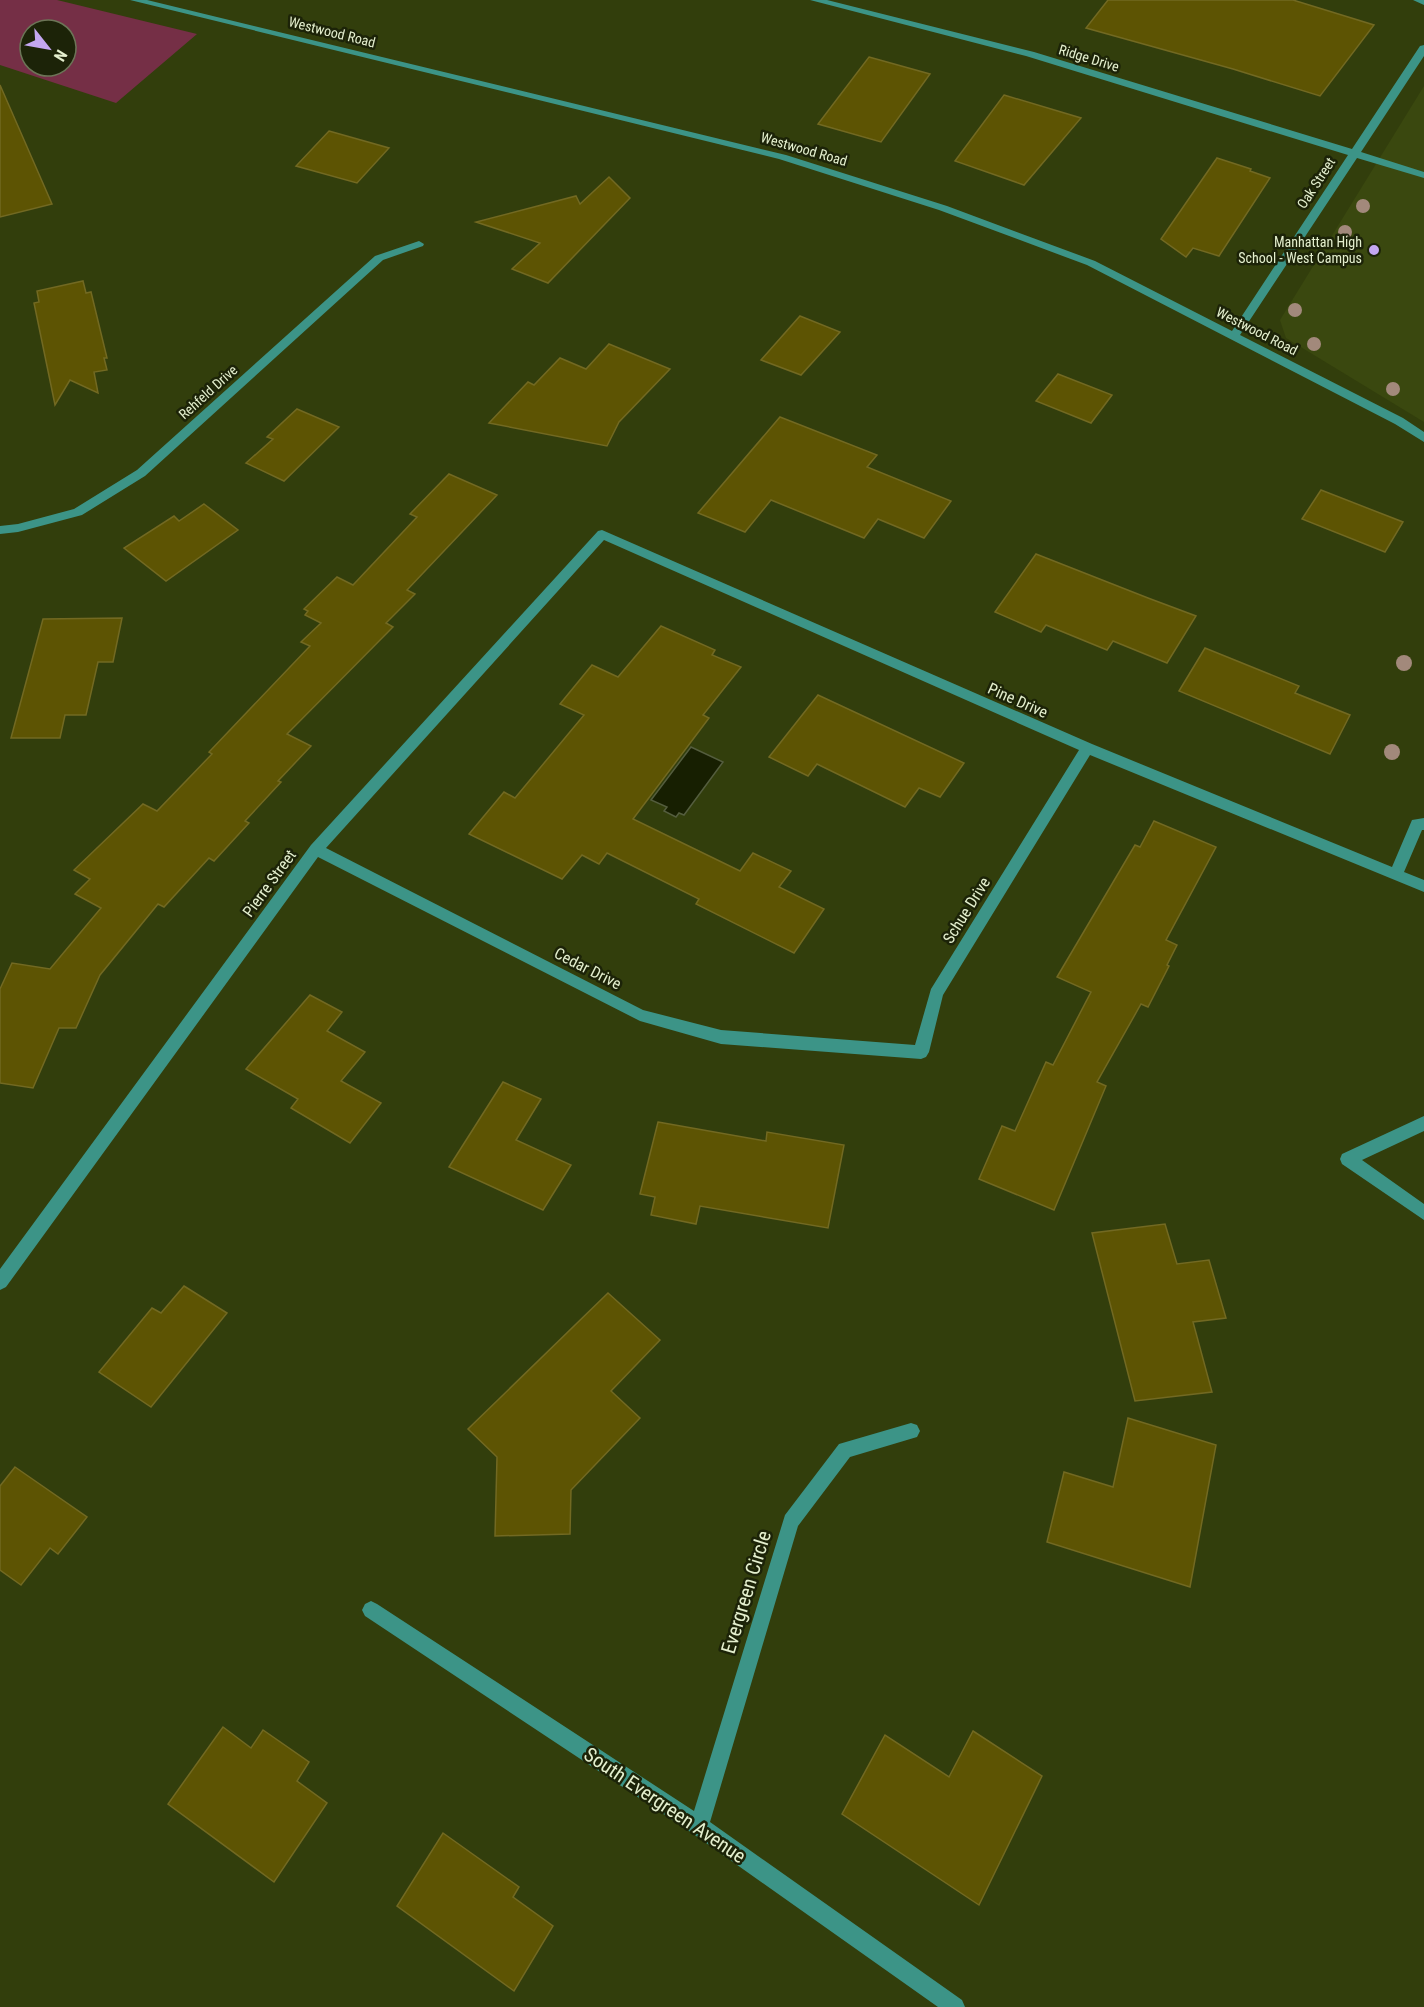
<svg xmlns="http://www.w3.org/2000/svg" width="1424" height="2007" viewBox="0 0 1424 2007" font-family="'Roboto Condensed',sans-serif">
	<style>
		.built { fill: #3a480f }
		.green { fill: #752f46; fill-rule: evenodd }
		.water { fill: #171f01; stroke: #545d3e; stroke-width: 1.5 }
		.building { fill: #5d5403; stroke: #726922; stroke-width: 1.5 }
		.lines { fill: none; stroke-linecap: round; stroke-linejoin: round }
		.minor { fill: #3c9487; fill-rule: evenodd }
		.tree { fill: #a2897b }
		.poi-dot { fill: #c4a7f1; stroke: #1c2308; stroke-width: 2 }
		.labels { text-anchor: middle; stroke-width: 5; stroke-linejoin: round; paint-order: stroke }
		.far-street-label { font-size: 14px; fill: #e4efce; stroke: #1c2308 }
		.far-poi-label { font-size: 14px; fill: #e4efce; stroke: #1c2308; text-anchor: end }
		.street-label { font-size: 16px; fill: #e4efce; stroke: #1c2308 }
		.near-street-label { font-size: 20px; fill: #e4efce; stroke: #1c2308 }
	</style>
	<rect width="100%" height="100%" fill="#323e0c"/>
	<!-- built -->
	<path class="built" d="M1424,86v336l-138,-84 -6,-18z"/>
	<!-- green -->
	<path class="green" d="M0,0h57l140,34 -81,69 -116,-38zM30,30h36v36h-36z"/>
	<!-- water -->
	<path class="water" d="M691,747l32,15 -39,53 -5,-2 -3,4 -12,-6 3,-4 -16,-7z"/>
	<!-- building -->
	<g class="building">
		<path d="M1108,0h185l81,25 -54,71 -87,-27 -147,-41z"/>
		<path d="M869,57l61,17 -49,68 -63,-18z"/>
		<path d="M0,85l52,119 -52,13z"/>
		<path d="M1004,95l77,23 -57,67 -69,-24z"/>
		<path d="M329,131l60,17 -32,35 -61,-17z"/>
		<path d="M1217,158l34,11 -1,2 20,7 -51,78 -26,-8 -7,9 -25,-18z"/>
		<path d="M609,177l21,21 -82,85 -36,-14 28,-26 -64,-21 100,-26 4,8z"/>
		<path d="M83,281l3,12 5,-1 16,66h-3l3,12 -13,2 4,21 -28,-13 -15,25 -21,-102 5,-1 -2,-11z"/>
		<path d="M800,316l40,16 -39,43 -40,-15z"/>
		<path d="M609,344l61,25 -51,53 -12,24 -118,-23 39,-41 6,3 26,-27 26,11z"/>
		<path d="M1058,374l54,21 -21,28 -55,-22z"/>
		<path d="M297,409l42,18 -55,54 -38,-18 27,-24 -6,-2z"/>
		<path d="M780,417l97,38 -10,12 84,34 -27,37 -46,-19 -14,19 -93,-38 -26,32 -47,-19z"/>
		<path d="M449,474l48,21 -90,95 8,4 -29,29 7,4 -106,107 24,12 -33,35 3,1 -36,39 4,2 -35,38 -5,-3 -45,49 -6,-3 -58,71 -24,53h-17l-26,60 -33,-5v-94l12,-26 38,6 51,-61 -26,-14 15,-15 -16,-9 69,-66 14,7 55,-57 -3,-2 101,-106 -9,-4 20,-19 -16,-8 3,-4 -4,-2 33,-32 16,8 64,-68 -7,-3z"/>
		<path d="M1321,490l82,32 -18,30 -83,-33z"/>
		<path d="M204,504l34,26 -72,51 -42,-33 50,-32 5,5z"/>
		<path d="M1036,554l112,44 48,18 -29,47 -54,-22 -6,9 -61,-25 -5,7 -46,-20z"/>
		<path d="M122,618l-9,44h-15l-12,53h-21l-5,23h-49l32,-119z"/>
		<path d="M661,626l54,24 -3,5 29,12 -38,48 6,3 -76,101 107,52 13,-18 38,18 -12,16 45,22 -30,44 -98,-49 3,-5 -92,-46 -8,11 -17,-9 -20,24 -93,-45 35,-42 11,6 69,-83 -24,-11 32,-39 26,12z"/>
		<path d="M1205,648l94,38 -4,7 55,22 -20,39 -151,-63z"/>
		<path d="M818,695l146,68 -24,34 -21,-9 -14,19 -88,-43 -9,12 -39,-19z"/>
		<path d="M1154,821l62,26 -50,93 11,5 -10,20 2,1 -21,41 -7,-3 -44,78 9,4 -52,124 -75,-31 23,-53 13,5 31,-69 7,3 38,-73 -34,-15 78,-132 5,2z"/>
		<path d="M310,995l32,17 -15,19 38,21 -24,29 40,22 -31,40 -59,-35 7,-9 -52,-30z"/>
		<path d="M503,1082l38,17 -25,41 55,25 -28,45 -94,-43z"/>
		<path d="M658,1122l108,19 1,-9 77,13 -16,83 -128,-22 -4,18 -45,-9 4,-18 -15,-3z"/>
		<path d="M1165,1224l12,40 32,-4 17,58 -33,4 19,70 -77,9 -43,-168z"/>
		<path d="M184,1286l43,27 -76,94 -52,-35 53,-64 9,5z"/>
		<path d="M608,1293l52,47 -49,51 29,27 -69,72 -1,44 -75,2 2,-79 -29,-28z"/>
		<path d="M1128,1418l88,27 -26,142 -143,-45 17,-70 49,15z"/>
		<path d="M15,1467l72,50 -29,37 -8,-6 -29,37 -21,-15v-84z"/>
		<path d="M223,1727l28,21 12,-18 46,32 -12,19 30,22 -53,79 -106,-78z"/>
		<path d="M973,1731l69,45 -63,129 -137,-91 43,-79 64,42z"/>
		<path d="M443,1833l76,54 -6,10 40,29 -39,65 -117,-85z"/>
	</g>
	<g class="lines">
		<!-- minor -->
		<g class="minor">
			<path d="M130,0h17l639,155 161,51 148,55 137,70 116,-176 -322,-99 -216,-56h17l207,52 318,97 68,-103 4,-1v11l-63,96 63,20v6l-67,-20 -117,177 163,83 21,14v10l-29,-18 -308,-159 -148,-55 -160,-51z"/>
			<path d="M1413,0h11v5z"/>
			<path d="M419,241l5,3 -1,2 -40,14 -238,216 -63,39 -64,17 -18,2v-8l18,-2 56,-15 63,-39 238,-214z"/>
			<path d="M602,530l490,214 300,123 20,-47 12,-2v12h-2l-18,42 20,8v12l-334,-137 -147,240 -14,57 -3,5 -5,2 -200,-15 -81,-23 -322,-164 -312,430 -6,3v-21l311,-424 287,-314zM604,540l475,210 -148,239 -16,56 -194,-15 -78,-20 -317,-162z"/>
			<path d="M1424,1116v15l-62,29 62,44v16l-82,-56 -2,-5 2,-5z"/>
			<path d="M911,1423l6,2 3,6 -3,6 -67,20 -52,69 -88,296 252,178 3,7h-27l-246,-174 -327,-217 -3,-6 3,-6 6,-3 6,3 317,207 91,-296 54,-71z"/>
		</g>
	</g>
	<!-- trees -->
	<g class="tree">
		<circle cx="1363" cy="206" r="7"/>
		<circle cx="1345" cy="232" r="7"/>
		<circle cx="1295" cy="310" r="7"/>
		<circle cx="1314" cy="344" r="7"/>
		<circle cx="1393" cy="389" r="7"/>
		<circle cx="1404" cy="663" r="8"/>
		<circle cx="1392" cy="752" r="8"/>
	</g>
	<!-- markers -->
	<circle class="poi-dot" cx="1374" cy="250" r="6"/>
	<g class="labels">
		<!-- far-street labels -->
		<g class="far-street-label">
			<text transform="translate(332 32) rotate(14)" y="5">Westwood Road</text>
			<text transform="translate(1089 58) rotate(17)" y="5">Ridge Drive</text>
			<text transform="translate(804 149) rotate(16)" y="5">Westwood Road</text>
			<text transform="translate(1316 183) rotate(-57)" y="5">Oak Street</text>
			<text transform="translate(1257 331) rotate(27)" y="5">Westwood Road</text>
			<text transform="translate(208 392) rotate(-42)" y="5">Rehfeld Drive</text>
		</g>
		<!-- far-poi labels -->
		<g class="far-poi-label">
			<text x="1362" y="247">Manhattan High<tspan x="1362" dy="16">School - West Campus</tspan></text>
		</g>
		<!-- street labels -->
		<g class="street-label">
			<text transform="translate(1018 700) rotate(24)" y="6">Pine Drive</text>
			<text transform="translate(269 883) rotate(-54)" y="6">Pierre Street</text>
			<text transform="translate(966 910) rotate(-58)" y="6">Schue Drive</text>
			<text transform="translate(588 968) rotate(27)" y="6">Cedar Drive</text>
		</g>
		<!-- near-street labels -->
		<g class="near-street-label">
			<text transform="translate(746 1592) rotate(-73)" y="7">Evergreen Circle</text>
			<text transform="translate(665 1805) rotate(34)" y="7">South Evergreen Avenue</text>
		</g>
	</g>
	<!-- north arrow -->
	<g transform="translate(48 48) rotate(121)"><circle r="28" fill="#1c2308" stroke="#6c7557" stroke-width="1.5"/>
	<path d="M0-4.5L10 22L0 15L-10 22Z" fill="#c4a7f1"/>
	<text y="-9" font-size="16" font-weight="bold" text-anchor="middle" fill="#e4efce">N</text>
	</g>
</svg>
